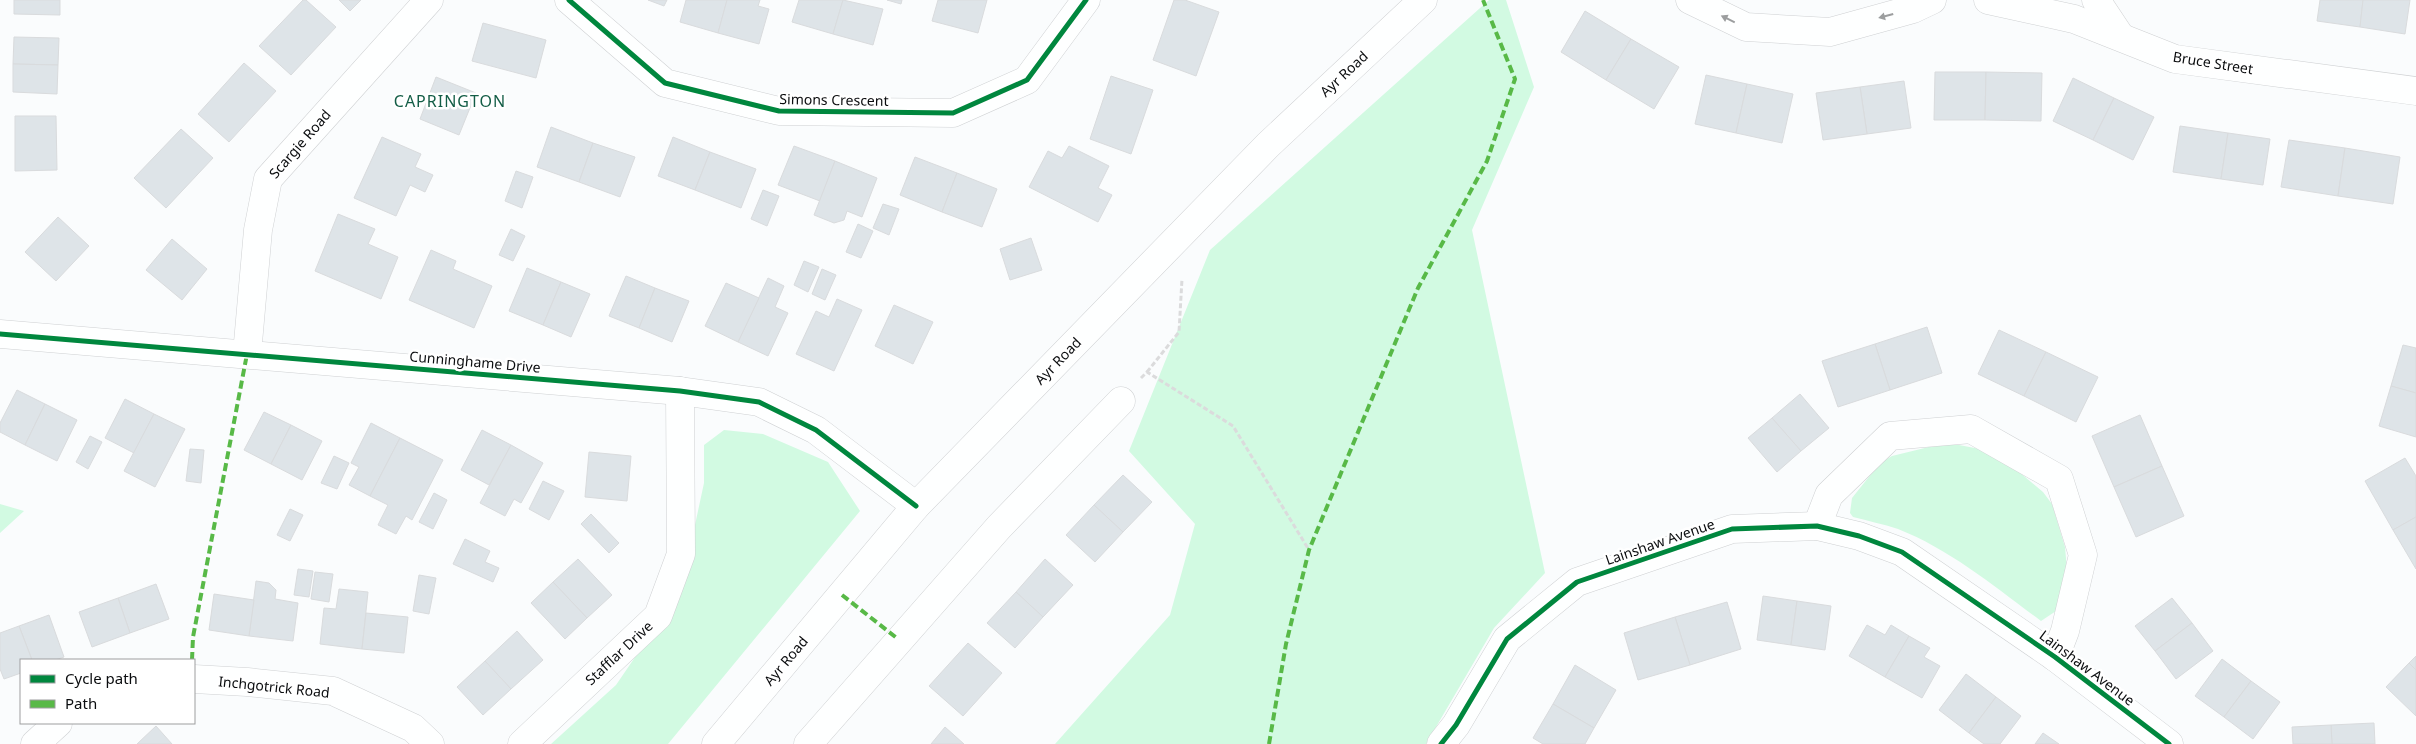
<svg xmlns="http://www.w3.org/2000/svg" width="2416" height="744" viewBox="0 0 2416 744" font-family="'Noto Sans',sans-serif">
	<style>
		.green { fill: #d2fae2 }
		.building { fill: #dee4e8; stroke: #d9dbdd }
		.lines { fill: none; stroke-linecap: round; stroke-linejoin: round }
		.minor-casing { stroke: #cfd1d3; stroke-width: 29 }
		.major-casing { stroke: #cfd1d3; stroke-width: 29 }
		.path { stroke: #dbdbdc; stroke-width: 3; stroke-dasharray: 5 2.5; stroke-linecap: butt }
		.minor { stroke: #feffff; stroke-width: 28 }
		.major { stroke: #feffff; stroke-width: 28 }
		.quiet { stroke: #58b947; stroke-width: 4; stroke-dasharray: 8 4; stroke-linecap: butt }
		.cycleway-casing { stroke: #fff; stroke-width: 8 }
		.cycleway { stroke: #00873e; stroke-width: 5 }
		.oneway { fill: #9c9e9f }
		.labels { text-anchor: middle; stroke-width: 5; stroke-linejoin: round; paint-order: stroke }
		.street-label { font-size: 14px; fill: #0a0c0e; stroke: #fff }
		.quarter-label { font-size: 16px; letter-spacing: 1px; fill: #135d46; stroke: #fff }
	</style>
	<rect width="100%" height="100%" fill="#fafcfd"/>
	<!-- green -->
	<g class="green">
		<path d="M1489,0h17l28,87 -62,143 73,343 -51,55 -68,116h-371l115,-129 25,-91 -66,-73 81,-201z"/>
		<path d="M724,430l39,4 65,28 32,49 -192,233h-117l65,-59 65,-95 23,-107v-38z"/>
		<path d="M1941,444l18,1 26,5 27,16 31,26 9,12 13,43 2,23 -8,39 -18,12c-46,-34 -90,-71 -143,-92 -15,-5 -30,-8 -45,-12l-3,-4 2,-15 28,-35 12,-7z"/>
		<path d="M0,504l24,7 -24,22z"/>
	</g>
	<!-- building -->
	<g class="building">
		<path d="M14,0h46v15l-46,-1z"/>
		<path d="M303,0h3l30,27 -45,48 -32,-29z"/>
		<path d="M339,0h22l-11,11z"/>
		<path d="M648,0h19l-3,6z"/>
		<path d="M686,0h41l-9,33 -38,-11z"/>
		<path d="M727,0h33l-2,6 11,3 -10,35 -41,-11z"/>
		<path d="M799,0h44l-10,34 -41,-12z"/>
		<path d="M843,0l40,9 -10,36 -40,-11z"/>
		<path d="M887,0h15l-1,4z"/>
		<path d="M938,0h49l-9,33 -46,-12z"/>
		<path d="M1174,0h11l34,12 -23,64 -43,-16z"/>
		<path d="M2320,0h43l-3,27 -43,-6z"/>
		<path d="M2363,0h47l-5,34 -45,-7z"/>
		<path d="M1585,11l46,28 -25,41 -45,-28z"/>
		<path d="M483,23l63,17 -10,38 -64,-17z"/>
		<path d="M14,37l45,1 -1,27 -45,-1z"/>
		<path d="M1631,39l48,28 -25,42 -48,-29z"/>
		<path d="M244,63l32,28 -47,51 -31,-28z"/>
		<path d="M13,64l45,1 -1,29 -44,-2z"/>
		<path d="M1935,72h51l-1,48h-51z"/>
		<path d="M1986,72l56,1 -1,48 -56,-1z"/>
		<path d="M1706,75l41,9 -11,49 -41,-9z"/>
		<path d="M1111,76l42,14 -22,64 -41,-15z"/>
		<path d="M436,77l40,16 -17,42 -39,-16z"/>
		<path d="M2073,78l41,20 -21,42 -40,-19z"/>
		<path d="M1904,81l7,47 -44,6 -7,-47z"/>
		<path d="M1747,84l46,10 -11,49 -46,-10z"/>
		<path d="M1860,87l7,47 -44,6 -7,-47z"/>
		<path d="M2114,98l40,19 -21,43 -40,-20z"/>
		<path d="M15,116h41l1,54 -42,1z"/>
		<path d="M2180,126l48,7 -7,46 -48,-7z"/>
		<path d="M551,127l42,16 -14,39 -42,-15z"/>
		<path d="M181,129l32,29 -47,50 -32,-30z"/>
		<path d="M2228,133l42,6 -7,46 -42,-6z"/>
		<path d="M382,137l39,17 -6,13 18,8 -8,17 -15,-7 -14,31 -42,-18z"/>
		<path d="M673,137l37,15 -15,38 -37,-14z"/>
		<path d="M2289,140l56,8 -7,48 -57,-9z"/>
		<path d="M593,143l42,14 -15,40 -41,-15z"/>
		<path d="M794,146l41,15 -15,40 -42,-16z"/>
		<path d="M1069,146l40,20 -11,22 14,7 -14,27 -69,-35 19,-36 14,7z"/>
		<path d="M2345,148l55,9 -7,47 -55,-8z"/>
		<path d="M710,152l46,17 -15,39 -46,-18z"/>
		<path d="M915,157l42,16 -15,39 -42,-17z"/>
		<path d="M835,161l42,17 -15,39 -15,-6 -3,9 -10,3 -20,-8z"/>
		<path d="M516,171l17,6 -11,31 -17,-7z"/>
		<path d="M957,173l40,16 -15,38 -40,-15z"/>
		<path d="M763,190l16,6 -12,30 -16,-7z"/>
		<path d="M883,204l16,5 -10,26 -16,-7z"/>
		<path d="M338,214l37,15 -7,15 30,13 -17,42 -66,-28z"/>
		<path d="M58,217l31,29 -33,35 -31,-29z"/>
		<path d="M858,224l15,7 -12,27 -15,-6z"/>
		<path d="M511,229l14,7 -12,25 -14,-6z"/>
		<path d="M1031,238l11,32 -32,10 -10,-31z"/>
		<path d="M172,239l35,30 -25,31 -36,-30z"/>
		<path d="M431,250l25,11 -3,8 39,17 -18,42 -65,-28z"/>
		<path d="M804,261l15,6 -11,25 -14,-7z"/>
		<path d="M527,268l34,14 -18,43 -34,-14z"/>
		<path d="M822,269l14,6 -11,25 -13,-6z"/>
		<path d="M626,276l29,12 -16,40 -30,-12z"/>
		<path d="M768,278l16,8 -9,21 13,6 -20,43 -30,-14z"/>
		<path d="M561,282l29,12 -19,43 -28,-12z"/>
		<path d="M726,283l33,15 -21,44 -33,-16z"/>
		<path d="M655,288l34,13 -17,41 -33,-14z"/>
		<path d="M837,299l25,11 -28,61 -38,-17 20,-43 13,6z"/>
		<path d="M894,305l39,17 -20,42 -38,-18z"/>
		<path d="M1927,327l15,46 -52,17 -15,-46z"/>
		<path d="M1999,330l47,22 -22,44 -46,-22z"/>
		<path d="M1875,344l15,46 -52,17 -16,-46z"/>
		<path d="M2403,345l13,3v45l-25,-7z"/>
		<path d="M2046,352l52,25 -22,45 -52,-26z"/>
		<path d="M2391,386l25,7v44l-37,-11z"/>
		<path d="M17,390l28,14 -20,41 -25,-13v-9z"/>
		<path d="M1800,394l29,34 -28,23 -29,-33z"/>
		<path d="M125,399l29,15 -20,39 -29,-15z"/>
		<path d="M45,404l32,16 -20,41 -32,-16z"/>
		<path d="M264,412l27,13 -20,39 -27,-14z"/>
		<path d="M154,414l31,15 -30,58 -31,-16z"/>
		<path d="M2140,415l22,51 -48,21 -22,-51z"/>
		<path d="M1772,418l29,33 -24,21 -29,-34z"/>
		<path d="M371,423l29,15 -30,58 -21,-11 10,-18 -8,-4z"/>
		<path d="M291,425l31,16 -20,39 -31,-16z"/>
		<path d="M482,430l29,15 -22,40 -28,-15z"/>
		<path d="M90,436l12,6 -14,27 -12,-7z"/>
		<path d="M400,438l43,22 -31,60 -6,-4 -10,18 -18,-9 10,-20 -18,-9z"/>
		<path d="M511,445l32,18 -22,40 -7,-4 -9,17 -25,-13z"/>
		<path d="M190,449l14,1 -3,33 -15,-2z"/>
		<path d="M589,452l42,4 -4,45 -42,-4z"/>
		<path d="M334,456l15,7 -12,26 -16,-6z"/>
		<path d="M2405,458l11,18v41l-23,13 -28,-49z"/>
		<path d="M2162,466l22,50 -48,21 -22,-50z"/>
		<path d="M1123,475l29,27 -29,30 -29,-27z"/>
		<path d="M543,481l21,10 -15,29 -20,-11z"/>
		<path d="M434,493l13,7 -14,29 -14,-7z"/>
		<path d="M1094,505l29,27 -28,30 -29,-27z"/>
		<path d="M290,509l13,6 -13,26 -13,-6z"/>
		<path d="M591,514l28,29 -10,10 -28,-29z"/>
		<path d="M2416,517v52l-23,-39z"/>
		<path d="M465,539l25,12 -5,11 14,6 -6,14 -40,-18z"/>
		<path d="M578,559l34,36 -25,23 -34,-36z"/>
		<path d="M1045,559l28,26 -30,32 -27,-25z"/>
		<path d="M298,569l15,2 -4,26 -15,-2z"/>
		<path d="M315,572l18,2 -4,28 -18,-3z"/>
		<path d="M419,575l17,3 -7,36 -16,-3z"/>
		<path d="M256,581l13,2 7,7 -1,9 23,4 -5,38 -44,-5z"/>
		<path d="M553,582l34,36 -22,21 -34,-36z"/>
		<path d="M156,584l13,35 -39,14 -12,-35z"/>
		<path d="M339,589l29,3 -6,57 -42,-5 4,-36 12,1z"/>
		<path d="M1016,592l27,25 -28,31 -28,-25z"/>
		<path d="M214,594l40,6 -5,36 -40,-6z"/>
		<path d="M1763,596l34,5 -6,44 -34,-5z"/>
		<path d="M118,598l12,35 -38,14 -13,-35z"/>
		<path d="M2172,598l20,25 -37,28 -20,-25z"/>
		<path d="M1797,601l34,5 -6,44 -34,-5z"/>
		<path d="M1727,602l14,47 -51,16 -15,-48z"/>
		<path d="M366,613l42,4 -4,36 -42,-4z"/>
		<path d="M49,615l15,42 -9,3h-23l-13,-34z"/>
		<path d="M1675,617l15,48 -52,15 -14,-47z"/>
		<path d="M2192,623l21,28 -37,28 -21,-28z"/>
		<path d="M1867,625l18,10 6,-10 18,11 -24,41 -36,-21z"/>
		<path d="M19,626l13,34h-11v13l-17,6 -4,-10v-36z"/>
		<path d="M517,631l26,29 -32,29 -26,-28z"/>
		<path d="M1909,636l21,12 -6,9 16,9 -18,32 -37,-21z"/>
		<path d="M968,643l34,30 -39,43 -34,-30z"/>
		<path d="M2416,656v14l-7,-7z"/>
		<path d="M2222,659l29,22 -27,36 -29,-21z"/>
		<path d="M485,661l26,28 -28,26 -26,-28z"/>
		<path d="M2409,663l7,7v46l-30,-29z"/>
		<path d="M1575,665l41,25 -22,38 -41,-24z"/>
		<path d="M1966,674l30,23 -27,36 -30,-23z"/>
		<path d="M2251,681l29,21 -27,37 -29,-22z"/>
		<path d="M1996,697l25,19 -21,28h-16l-15,-11z"/>
		<path d="M1553,704l41,24 -9,16h-42l-10,-6z"/>
		<path d="M2374,723l1,21h-43l-1,-19z"/>
		<path d="M2331,725l1,19h-39l-1,-17z"/>
		<path d="M156,726l16,18h-35z"/>
		<path d="M945,727l19,17h-33z"/>
		<path d="M2043,733l16,11h-24z"/>
	</g>
	<g class="lines">
		<!-- minor casing -->
		<g class="minor-casing">
			<g id="minor">
				<path d="M569,0l96,83 114,28 174,2 74,-33 59,-80"/>
				<path d="M1690,0l56,27 84,5 83,-23 19,-9"/>
				<path d="M1988,0l86,19 101,40 241,32"/>
				<path d="M2096,0l24,36"/>
				<path d="M0,334l680,57 79,11 57,28 100,76"/>
				<path d="M247,354l11,-124 10,-51 161,-179"/>
				<path d="M1817,526l12,-31 61,-59 81,-7 88,50 24,76 -18,76 -10,26"/>
				<path d="M194,679l53,3 86,9 80,37 17,16"/>
				<path d="M35,744l23,-21"/>
				<path d="M522,744l136,-128 23,-62 -1,-163"/>
				<path d="M808,744l191,-217 122,-126"/>
				<path d="M1441,744l15,-19 51,-86 70,-57 155,-53 85,-3 42,10 43,16 153,105 114,87"/>
			</g>
		</g>
		<!-- major casing -->
		<g class="major-casing">
			<path id="major" d="M716,744l200,-238 352,-361 155,-145"/>
		</g>
		<!-- path -->
		<g class="path">
			<path d="M1147,372l32,-40 3,-53"/>
			<path d="M1141,378l6,-6 86,54 76,124"/>
		</g>
		<!-- minor -->
		<use href="#minor" class="minor"/>
		<!-- major -->
		<use href="#major" class="major"/>
		<!-- quiet -->
		<g class="quiet">
			<path d="M842,595l56,44"/>
			<path d="M192,660l1,-23 54,-283"/>
			<path d="M1269,744l17,-100 23,-94 109,-262 69,-127 28,-82 -32,-79"/>
		</g>
		<!-- cycleway casing -->
		<g class="cycleway-casing">
			<g id="cycleway">
				<path d="M569,0l96,83 114,28 174,2 74,-33 59,-80"/>
				<path d="M0,334l680,57 79,11 57,28 100,76"/>
				<path d="M1441,744l15,-19 51,-86 70,-57 155,-53 85,-3 42,10 43,16 153,105 114,87"/>
			</g>
		</g>
		<!-- cycleway -->
		<use href="#cycleway" class="cycleway"/>
	</g>
	<!-- one-way arrows -->
	<defs><path id="oneway-solid" d="M-6-.8H1V-3.2L6.5 0L1 3.2V.8H-6Z" transform="scale(1.25)"/></defs>
	<g class="oneway">
		<use href="#oneway-solid" transform="translate(1886 16) rotate(165)"/>
		<use href="#oneway-solid" transform="translate(1728 19) rotate(-154)"/>
	</g>
	<g class="labels">
		<!-- street labels -->
		<g class="street-label">
			<text transform="translate(2213 63) rotate(9)" y="5">Bruce Street</text>
			<text transform="translate(1344 74) rotate(-43)" y="5">Ayr Road</text>
			<text transform="translate(834 100) rotate(1)" y="5">Simons Crescent</text>
			<text transform="translate(300 144) rotate(-49)" y="5">Scargie Road</text>
			<text transform="translate(1058 361) rotate(-46)" y="5">Ayr Road</text>
			<text transform="translate(475 362) rotate(5)" y="5">Cunninghame Drive</text>
			<text transform="translate(1660 542) rotate(-19)" y="5">Lainshaw Avenue</text>
			<text transform="translate(619 653) rotate(-43)" y="5">Stafflar Drive</text>
			<text transform="translate(786 661) rotate(-50)" y="5">Ayr Road</text>
			<text transform="translate(2087 668) rotate(37)" y="5">Lainshaw Avenue</text>
			<text transform="translate(274 687) rotate(6)" y="5">Inchgotrick Road</text>
		</g>
		<!-- quarter labels -->
		<g class="quarter-label">
			<text x="450" y="107">CAPRINGTON</text>
		</g>
	</g>
	<!-- legend -->
	<rect x="20" y="659" width="175" height="65" fill="#ffffff" stroke="#9d9e9f"/>
	<rect x="30" y="675" width="25" height="8" fill="#00873e" stroke="#9d9e9f"/>
	<text x="65" y="684" font-size="15" fill="#0a0c0e">Cycle path</text>
	<rect x="30" y="700" width="25" height="8" fill="#58b947" stroke="#9d9e9f"/>
	<text x="65" y="709" font-size="15" fill="#0a0c0e">Path</text>
</svg>
